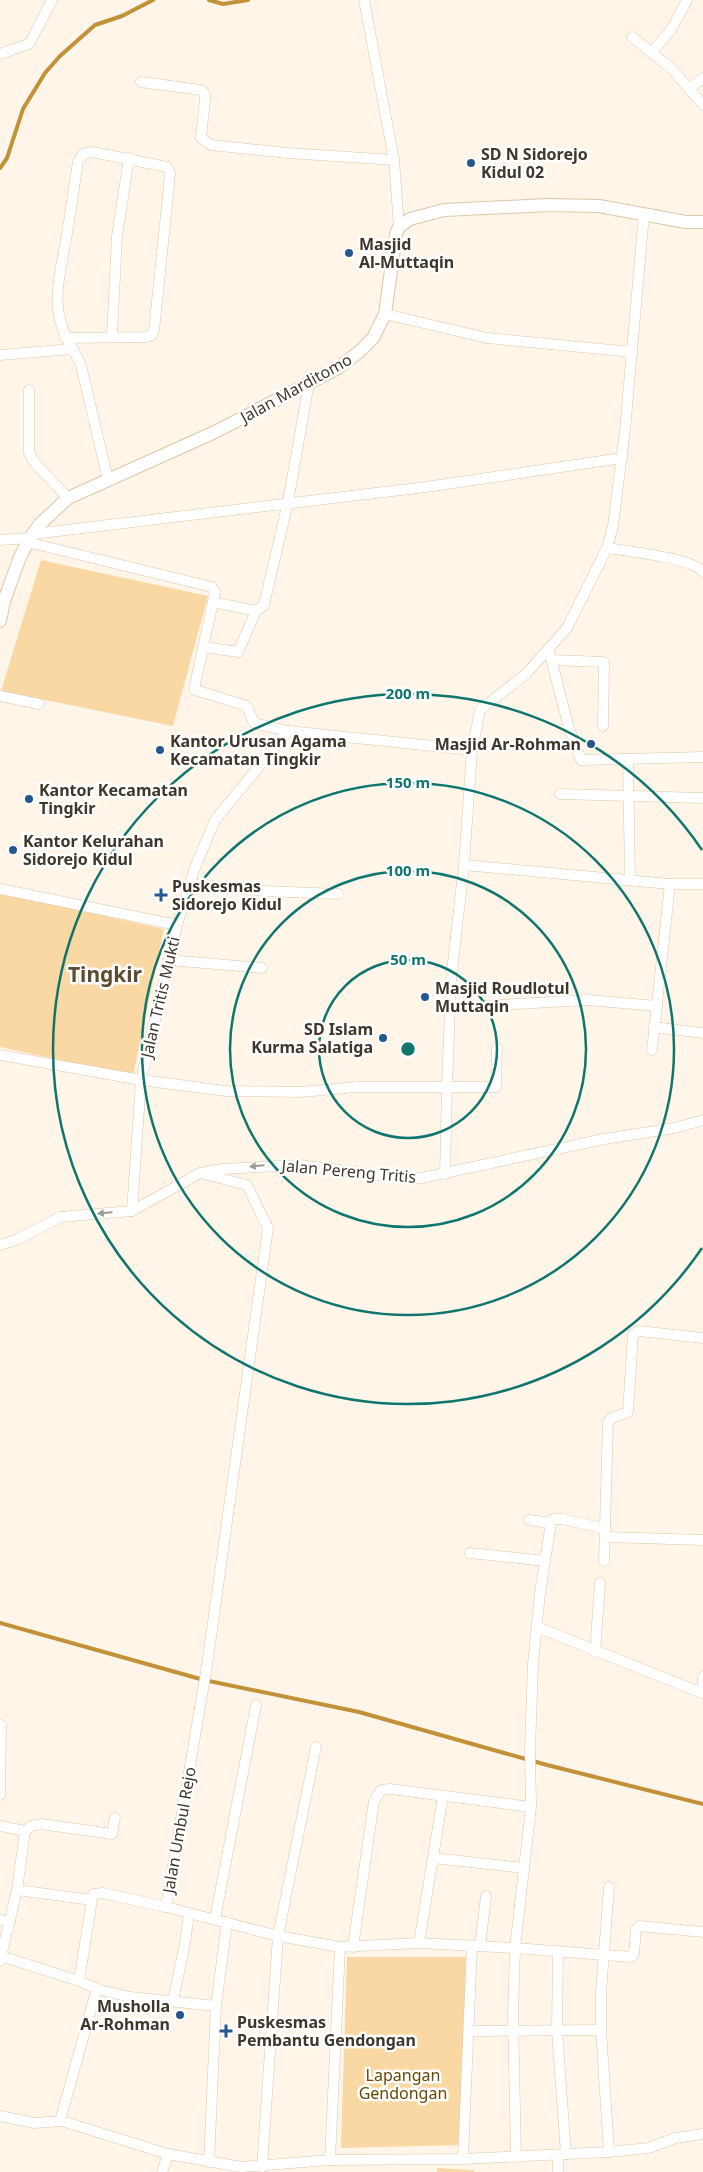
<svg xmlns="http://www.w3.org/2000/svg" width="703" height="2172" viewBox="0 0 703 2172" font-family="'Noto Sans',sans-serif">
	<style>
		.green { fill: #fad8a3 }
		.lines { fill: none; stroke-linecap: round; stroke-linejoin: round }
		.stream { stroke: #c29138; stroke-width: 4 }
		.minor-casing { stroke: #dcc7a7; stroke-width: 11 }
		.tertiary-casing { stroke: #dcc7a7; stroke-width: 14 }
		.minor { stroke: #fff; stroke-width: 10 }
		.tertiary { stroke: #fff; stroke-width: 12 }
		.oneway { fill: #9f9b94 }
		.ring { fill: none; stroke: #0f766e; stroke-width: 2.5 }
		.poi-dot { fill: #245790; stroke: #fff; stroke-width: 2 }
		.labels { text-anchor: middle; stroke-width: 5; stroke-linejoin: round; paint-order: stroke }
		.poi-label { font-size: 16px; font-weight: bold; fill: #3f372a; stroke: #fff; text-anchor: start }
		.street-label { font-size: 16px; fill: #3f372a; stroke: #fff }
		.park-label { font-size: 16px; fill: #684700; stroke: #fff }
		.district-label { font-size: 21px; font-weight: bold; fill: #5d4b2f; stroke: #fff }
		.centre { fill: #0f766e; stroke: #fff; stroke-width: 2.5 }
		.ring-label { font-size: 15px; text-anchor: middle; font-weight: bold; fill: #0f766e; stroke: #fff; stroke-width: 5; stroke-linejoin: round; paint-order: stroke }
	</style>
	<rect width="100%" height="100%" fill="#fff6e9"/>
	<!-- green -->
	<g class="green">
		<path d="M41,560l167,36 -35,130 -172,-35z"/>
		<path d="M0,893l164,36 -31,147 -133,-29z"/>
		<path d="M347,1957h120l-5,188 -121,3z"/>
		<path d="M437,2168l37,2v2h-37z"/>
	</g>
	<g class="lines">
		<!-- stream -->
		<g class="stream">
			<path d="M209,0l14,4 25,-4"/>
			<path d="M0,168l7,-10 16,-49 22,-36 15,-17 35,-31 27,-9 31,-16"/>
			<path d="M0,1623l204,57 155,32 188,53 156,39"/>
		</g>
		<!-- minor casing -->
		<g class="minor-casing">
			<g id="minor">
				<path d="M364,0l30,160 5,67"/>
				<path d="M632,37l40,32 31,36"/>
				<path d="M652,52l19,-22 16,-30"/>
				<path d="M0,54l29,-10 23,-44"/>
				<path d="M141,82l60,8 4,4v5l-4,39 10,7 77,8 106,7"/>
				<path d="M690,88l13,-10"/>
				<path d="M385,314l102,24 145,14"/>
				<path d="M112,336l5,-100 12,-78"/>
				<path d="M65,338l81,-1 6,-2 2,-4 15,-146 1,-12 -3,-6 -74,-15 -10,2 -5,8c-4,24 -7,48 -11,72 -7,42 -20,76 6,115"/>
				<path d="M0,355l73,-6 8,16 27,115"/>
				<path d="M29,390v63l5,9 34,36"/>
				<path d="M33,534l393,-47 196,-29"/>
				<path d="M0,540l30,-2"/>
				<path d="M27,542l185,45 3,5 -2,10 -18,83v5l52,16 7,17 34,8"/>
				<path d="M607,548c19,3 86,10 96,24"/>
				<path d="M213,602l43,9"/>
				<path d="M203,647l35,5 18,-41 8,-6 24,-103 21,-119"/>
				<path d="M549,651l20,77 12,32 122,-3"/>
				<path d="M551,660l53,2 -1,64"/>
				<path d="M0,696l39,8"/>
				<path d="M628,759l2,121"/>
				<path d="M560,794l143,4"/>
				<path d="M464,865l206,19h33"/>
				<path d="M190,884l74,7 74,3"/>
				<path d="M0,889l177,36"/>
				<path d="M169,960l93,8"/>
				<path d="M449,1008l138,-8 70,6"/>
				<path d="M654,1027l49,6"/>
				<path d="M652,1050l18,-166"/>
				<path d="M0,1055l141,25 85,11 75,1 56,-5h90l4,-107 13,-115 8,-115 8,-40 46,-36 41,-46 40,-80 6,-22 12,-96 19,-216"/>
				<path d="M200,1173l47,12 21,43 -62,444 -40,235 112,29 62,11 79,-4 96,5"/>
				<path d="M445,1174l2,-87h49l1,-39"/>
				<path d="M132,1211l9,-131 36,-155 17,-55 21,-50 73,-89 184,19"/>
				<path d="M0,1245l18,-6 42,-22 72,-6 68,-38 22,-4 78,-4 102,13h19l183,-39 71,-11 28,-8"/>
				<path d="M529,1520l22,3"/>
				<path d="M606,1537l97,3"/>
				<path d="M470,1553l75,8"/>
				<path d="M604,1561l4,-139 4,-4 16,-6 5,-78 6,-3 64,7"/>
				<path d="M537,1627l165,66 1,-16"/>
				<path d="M595,1652l5,-69"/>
				<path d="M0,1795l1,-70"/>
				<path d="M0,1826l25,5 -8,59 -17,71"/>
				<path d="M25,1831l6,-5 10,-2 71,10 3,-16"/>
				<path d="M433,1858l91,10"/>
				<path d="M609,1887l-8,105v38l8,122"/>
				<path d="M17,1890l75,10 -13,81"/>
				<path d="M92,1900l2,-6 9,-1 63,14"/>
				<path d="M215,1919l41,-214"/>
				<path d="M0,1920l10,2"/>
				<path d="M419,1943l24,-147"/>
				<path d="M480,1946l6,-50"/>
				<path d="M353,1947l21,-146 7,-11 9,-1 141,18"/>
				<path d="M515,1948l116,9 3,-3 2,-24 3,-4 64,6"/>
				<path d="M558,1952l-1,79 9,123"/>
				<path d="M1,1956l78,25 21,9 30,7 86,9"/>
				<path d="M173,2001l12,-58 4,-30"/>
				<path d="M469,2031l132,-1"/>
				<path d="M0,2116l34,7 28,-2 106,33 73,13 89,-7 133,-1 146,-7 40,-4 26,-10 28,-4"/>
				<path d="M60,2121l37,-133"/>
				<path d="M558,2155v17"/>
				<path d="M516,2157l-3,-142 2,-67 16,-141 -1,-58 3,-85 7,-71 11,-70 2,-4h9l44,10"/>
				<path d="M463,2159l9,-214"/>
				<path d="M330,2160l10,-213"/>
				<path d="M209,2162l7,-156 11,-84"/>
				<path d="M262,2167l16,-231 38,-189"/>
				<path d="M162,2172l6,-18"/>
			</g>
		</g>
		<!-- tertiary casing -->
		<g class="tertiary-casing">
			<path id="tertiary" d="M0,621l4,-20 16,-44 10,-19 10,-14 28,-26 147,-66 123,-64 22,-17 13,-13 12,-24 11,-80 3,-7 11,-8 34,-9 104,-5 51,1 87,16h17"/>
		</g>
		<!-- minor -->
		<use href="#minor" class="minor"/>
		<!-- tertiary -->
		<use href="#tertiary" class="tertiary"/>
	</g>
	<!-- one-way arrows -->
	<defs><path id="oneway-solid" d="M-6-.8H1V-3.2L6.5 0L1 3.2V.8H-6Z" transform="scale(1.25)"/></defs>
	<g class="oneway">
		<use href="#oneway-solid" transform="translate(257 1166) rotate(175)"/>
		<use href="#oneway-solid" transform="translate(105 1213) rotate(175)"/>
	</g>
	<!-- distance rings -->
	<g class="ring">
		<circle cx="408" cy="1049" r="89"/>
		<circle cx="408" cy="1049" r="178"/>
		<circle cx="408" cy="1049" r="266"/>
		<path d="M702 1248A355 355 0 1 1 702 850"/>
	</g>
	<!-- markers -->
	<g class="poi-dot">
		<circle cx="471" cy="163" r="5"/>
		<circle cx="349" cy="253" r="5"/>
		<circle cx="591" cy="744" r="5"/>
		<circle cx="160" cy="750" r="5"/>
		<circle cx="29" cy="799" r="5"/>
		<circle cx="13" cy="850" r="5"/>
		<path d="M158.5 887.5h5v5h5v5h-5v5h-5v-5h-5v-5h5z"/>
		<circle cx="425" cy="997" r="5"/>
		<circle cx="383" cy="1038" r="5"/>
		<circle cx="180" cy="2015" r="5"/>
		<path d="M223.5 2023.5h5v5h5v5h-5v5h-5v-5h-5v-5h5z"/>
	</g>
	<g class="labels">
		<!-- poi labels -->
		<g class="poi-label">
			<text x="481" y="160">SD N Sidorejo<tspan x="481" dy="18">Kidul 02</tspan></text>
			<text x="359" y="250">Masjid<tspan x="359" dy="18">Al-Muttaqin</tspan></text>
			<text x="170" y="747">Kantor Urusan Agama<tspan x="170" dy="18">Kecamatan Tingkir</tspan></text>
			<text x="581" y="750" text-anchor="end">Masjid Ar-Rohman</text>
			<text x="39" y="796">Kantor Kecamatan<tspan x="39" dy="18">Tingkir</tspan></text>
			<text x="23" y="847">Kantor Kelurahan<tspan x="23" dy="18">Sidorejo Kidul</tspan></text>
			<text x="172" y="892">Puskesmas<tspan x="172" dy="18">Sidorejo Kidul</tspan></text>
			<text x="435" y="994">Masjid Roudlotul<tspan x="435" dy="18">Muttaqin</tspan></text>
			<text x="373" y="1035" text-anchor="end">SD Islam<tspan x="373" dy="18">Kurma Salatiga</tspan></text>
			<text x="170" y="2012" text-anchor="end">Musholla<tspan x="170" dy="18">Ar-Rohman</tspan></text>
			<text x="237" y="2028">Puskesmas<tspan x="237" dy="18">Pembantu Gendongan</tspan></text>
		</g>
		<!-- street labels -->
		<g class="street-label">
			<text transform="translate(296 388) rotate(-29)" y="6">Jalan Marditomo</text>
			<text transform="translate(160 997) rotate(-77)" y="6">Jalan Tritis Mukti</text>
			<text transform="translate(349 1171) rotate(5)" y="6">Jalan Pereng Tritis</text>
			<text transform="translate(179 1830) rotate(-80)" y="6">Jalan Umbul Rejo</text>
		</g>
		<!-- park labels -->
		<g class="park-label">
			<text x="403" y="2081">Lapangan<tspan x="403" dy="18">Gendongan</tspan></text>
		</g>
		<!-- district labels -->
		<g class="district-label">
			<text x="105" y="982">Tingkir</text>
		</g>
	</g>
	<circle cx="408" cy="1049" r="8" class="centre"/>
	<g class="ring-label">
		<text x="408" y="699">200 m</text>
		<text x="408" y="788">150 m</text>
		<text x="408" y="876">100 m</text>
		<text x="408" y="965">50 m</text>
	</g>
</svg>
